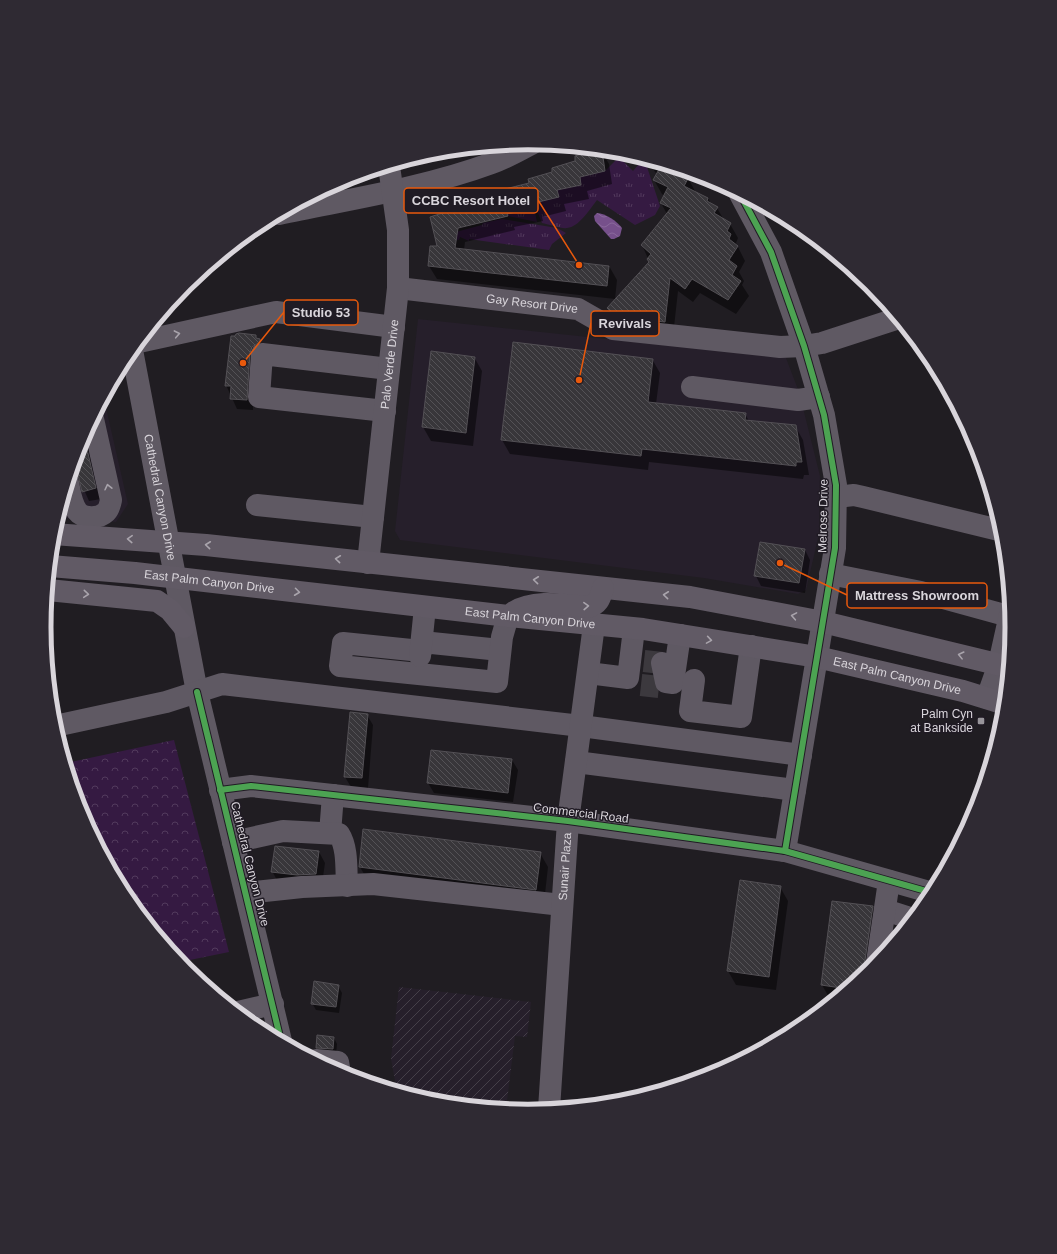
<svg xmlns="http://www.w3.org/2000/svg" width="1057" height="1254" viewBox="0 0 1057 1254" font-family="Helvetica,sans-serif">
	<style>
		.built { fill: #261f2b }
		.industrial { fill: url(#industrial-furrows) }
		.grass { fill: url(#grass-tufts) }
		.park { fill: url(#park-crowns) }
		.water { fill: url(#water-waves) }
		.shadow { fill: #0007; fill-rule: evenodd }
		.building { fill: url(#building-back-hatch); stroke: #535055 }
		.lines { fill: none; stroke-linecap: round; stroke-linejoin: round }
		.minor-tunnel { stroke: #3c393e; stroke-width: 22; stroke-dasharray: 22 11; stroke-linecap: butt }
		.minor { stroke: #5f5963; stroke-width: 22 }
		.major { stroke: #615a65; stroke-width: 22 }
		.cycleway-casing { stroke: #201b24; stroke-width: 8 }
		.cycleway { stroke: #4ca352; stroke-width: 6 }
		.oneway { stroke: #a8a3ab }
		.oneway2 { stroke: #a9a4ac }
		.poi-dot { fill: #98959a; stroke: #201b24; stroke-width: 1.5 }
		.labels { text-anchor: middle; stroke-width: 3; stroke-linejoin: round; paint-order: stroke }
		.street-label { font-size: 12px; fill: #d9d5db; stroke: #201b24 }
		.poi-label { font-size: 12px; fill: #d9d5db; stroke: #201b24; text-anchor: end }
		.rim { fill: none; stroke: #d9d5db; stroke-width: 5 }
		.leader { fill: none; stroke: #e8590c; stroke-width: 1.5 }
		.callout-dot { fill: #e8590c; stroke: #201b24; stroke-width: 1.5 }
		.callout { fill: #201b24; stroke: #e8590c; stroke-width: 1.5 }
		.callout-label { font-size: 13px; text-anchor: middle; font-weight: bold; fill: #d9d5db }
	</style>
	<defs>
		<pattern id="industrial-furrows" width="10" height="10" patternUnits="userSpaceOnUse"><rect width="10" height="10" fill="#261f2b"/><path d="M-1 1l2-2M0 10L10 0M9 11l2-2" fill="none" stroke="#453f49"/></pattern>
		<pattern id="grass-tufts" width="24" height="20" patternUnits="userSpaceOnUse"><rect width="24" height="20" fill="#351a42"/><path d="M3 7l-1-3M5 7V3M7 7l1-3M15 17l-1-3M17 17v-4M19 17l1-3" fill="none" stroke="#523a5d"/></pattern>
		<pattern id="park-crowns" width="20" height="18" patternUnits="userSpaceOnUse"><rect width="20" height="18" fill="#351a42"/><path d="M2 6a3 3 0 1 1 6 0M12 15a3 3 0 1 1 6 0" fill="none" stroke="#523a5d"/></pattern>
		<pattern id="water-waves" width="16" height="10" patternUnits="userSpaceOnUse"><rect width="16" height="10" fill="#76508b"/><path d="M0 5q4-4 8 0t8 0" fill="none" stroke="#89689b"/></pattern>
		<pattern id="building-back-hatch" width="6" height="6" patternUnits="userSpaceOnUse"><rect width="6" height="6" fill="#38363a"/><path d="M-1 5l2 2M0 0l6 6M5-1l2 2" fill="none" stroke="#545256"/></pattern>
	</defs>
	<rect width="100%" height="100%" fill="#201d22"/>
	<!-- built -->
	<g class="built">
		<path d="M418,319l368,39 13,34 21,84 -1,58 -13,56 -8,4 -94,-16 -304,-38 -5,-9z"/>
		<path d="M104,399l24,105 -12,18 -58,-4 23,-77z"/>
	</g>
	<!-- industrial -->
	<path class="industrial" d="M399,987l132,15 -4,35 -12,-1 -9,73 -72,-7 -37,-11 -6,-32z"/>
	<!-- grass -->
	<g class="grass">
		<path d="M619,157l14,14 11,-13 16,48 -5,9 -20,10 -38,-25c-7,9 -18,27 -30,28 -5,1 -19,-4 -25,-5l-8,-20 24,-6 -1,-7 24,-5 -1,-8 25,-6z"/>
		<path d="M534,208l3,14 -29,-6 -2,-6z"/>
		<path d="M502,219l55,9 9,5 -14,11 -3,6 -80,-11v2l-9,-4 -1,3 -18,-4 41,-11 1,-2z"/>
	</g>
	<!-- park -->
	<path class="park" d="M174,740l55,212 -49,10 -54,-66 -45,-84 -15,-49z"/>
	<!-- water -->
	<path class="water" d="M597,213c8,0 21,9 25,15l-2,8 -6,3h-3l-16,-18 -1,-5z"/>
	<!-- shadow -->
	<g class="shadow">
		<path d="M601,150l8,14 3,20 -25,7 2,8 -25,5 2,7 -24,6 1,4 -29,6 1,3 -50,12 -1,8 145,16 8,14 -2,19 -178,-20 -8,-13 9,-18 40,-45 52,-20z"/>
		<path d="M647,159l40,12 -2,5 3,2 8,15 12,5 3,6 6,4 7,12 6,4 8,14 -2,5 9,18 -6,11 5,9 -2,4 7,11 -13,18 -36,-21 -7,9 -15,-11 -5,45 -57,-14 -8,-14 42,-45 -8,-18 25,-31 -6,-11 4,-7 -3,-2 -8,-14 3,-6 -2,-2z"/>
		<path d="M255,336l11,14 -11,13 -2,47 -16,-1 -11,-24z"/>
		<path d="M432,352l42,5 8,14 -9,75 -42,-5 -8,-14z"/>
		<path d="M652,359l8,14 -4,31 89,10 4,7 46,5 8,14 6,35h-5l-1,4 -154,-17 -1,8 -138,-16 -8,-14z"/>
		<path d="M85,434l2,5 14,60 -12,2 -8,-18 -7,-2 -3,-6z"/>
		<path d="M805,550l5,10 -5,33 -44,-7 -5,-10z"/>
		<path d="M367,715l6,10 -5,63 -17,-1 -6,-10z"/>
		<path d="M512,760l6,10 -5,32 -79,-9 -6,-10z"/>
		<path d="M364,830l176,23 8,14 -4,36 -176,-22 -8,-14z"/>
		<path d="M319,852l6,11 -3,21 -44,-2 -6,-11z"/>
		<path d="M780,887l8,14 -12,89 -40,-5 -8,-14z"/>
		<path d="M872,907l8,14 -9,49 -36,29h-5l-8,-14zM870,919h2l-7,46h-2z"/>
		<path d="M338,986l4,7 -3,20 -23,-3 -4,-7z"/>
		<path d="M334,1038l3,6 -1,11 -15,-1 -4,-6z"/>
	</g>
	<!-- building -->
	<g class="building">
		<path d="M599,149l3,1 3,21 -25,6 1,8 -24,5 2,7 -25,6 1,5 -28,6 1,2 -50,12 -3,20 154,18 -2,20 -179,-20 2,-20h7l-7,-29 47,-15 -1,-3 25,-7v-2l28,-7 -1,-4 24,-7v-4l23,-7v-5z"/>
		<path d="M662,164l18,5 -1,3 10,5 -5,9 24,12 -1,3 11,6 -4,6 17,10 -4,8 4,3 -2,5 9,7 -9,14 8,6 -5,9 9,6 -13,19 -36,-21 -7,10 -15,-11 -5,44 -48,-5 -10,-9 42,-46 -2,-3 4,-5 -10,-9 30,-37 -11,-5 8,-16 -15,-7z"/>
		<path d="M239,333l17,2v3l4,1v3l-8,5 -2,6 -3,47 -17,-1 1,-13h-6l6,-50h4l1,-2z"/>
		<path d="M513,342l140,17 -5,43 98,11 -1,7 51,5 6,37h-6v4l-154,-17 -1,7 -140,-16z"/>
		<path d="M431,351l44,6 -9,76 -44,-6z"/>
		<path d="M84,436l12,52 -14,4 -4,-17 -6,-4z"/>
		<path d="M760,542l45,7 -6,34 -45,-7z"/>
		<path d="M350,712l18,2 -6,64 -18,-1z"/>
		<path d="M431,750l81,9 -4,34 -81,-10z"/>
		<path d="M363,829l178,23 -5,38 -177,-23z"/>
		<path d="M275,846l44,5 -3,23 -19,1 -26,-3z"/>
		<path d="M740,880l41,6 -12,91 -42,-6z"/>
		<path d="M832,901l41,5 -8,54v6l4,5 -21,18 -27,-4z"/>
		<path d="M314,981l25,4 -3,22 -25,-3z"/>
		<path d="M317,1035l17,2 -1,12 -17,-1z"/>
	</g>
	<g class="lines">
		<!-- minor-tunnel -->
		<g class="minor-tunnel">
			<path d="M644,661l18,2"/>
			<path d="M641,685l18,2"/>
		</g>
		<!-- minor -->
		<g class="minor">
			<path d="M740,194l31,58 33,94 20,69 12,70 -1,63 -50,303"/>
			<path d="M279,214c71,-15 145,-26 213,-51 14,-5 28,-13 41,-20"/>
			<path id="s1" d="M398,288l180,21 35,20 167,18 24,-1 18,-3 77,-25"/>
			<path d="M139,342l137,-30 118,15"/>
			<path id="s2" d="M132,350l65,342 84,349"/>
			<path d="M692,387l106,13 21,-3"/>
			<path d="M385,411l-126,-14 3,-43 127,15"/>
			<path d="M68,483c2,9 3,20 9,28 6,8 22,8 29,1 3,-3 4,-7 5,-12l-18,-81"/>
			<path d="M836,497l18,-2 9,2 140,34"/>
			<path d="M257,505l116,12"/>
			<path id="s3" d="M368,563l30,-275v-58l-9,-64"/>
			<path d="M830,574l91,18 91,25"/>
			<path d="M422,642l78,8"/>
			<path d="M421,651l-78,-8 -3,23 157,16 5,-45 6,-21"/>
			<path d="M420,656l5,-49"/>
			<path d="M662,663l4,19 7,1 7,-48"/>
			<path d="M588,673l40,5 6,-49"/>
			<path d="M694,680l-4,31 51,6 10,-71"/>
			<path d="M987,698l12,-34 12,-54"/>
			<path d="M55,726l111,-24 56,-18 359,42 220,29"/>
			<path d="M576,762l219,28"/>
			<path d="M220,790l31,-4 317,35 217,30 148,42"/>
			<path d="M330,833l3,-38"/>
			<path d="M233,842l50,-11 56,3c9,14 7,36 8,52"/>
			<path d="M246,893l56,-6 71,-3 189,21"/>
			<path d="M885,910l28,9"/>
			<path d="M877,962l12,-81"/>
			<path d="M238,1012l35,-8"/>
			<path d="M316,1060l22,2 2,11"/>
			<path id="s4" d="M549,1109l19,-288 26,-196"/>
		</g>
		<!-- major -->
		<g class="major">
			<path d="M53,534l153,11 484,52 133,25 186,45"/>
			<path id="s5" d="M50,566l85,7 373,43 135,13 174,28 146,34 42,13"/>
			<path d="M48,590l109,11 13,9 14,17"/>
			<path d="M514,612c20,-13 51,-7 74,-5 11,-3 12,-9 15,-19"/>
		</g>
		<!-- cycleway casing -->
		<g class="cycleway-casing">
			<g id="cycleway">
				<path d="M740,194l31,58 33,94 20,69 12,70 -1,63 -50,303"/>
				<path d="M197,692l84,349"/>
				<path d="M220,790l31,-4 317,35 217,30 148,42"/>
			</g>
		</g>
		<!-- cycleway -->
		<use href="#cycleway" class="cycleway"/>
	</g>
	<!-- one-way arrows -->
	<defs><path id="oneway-chevron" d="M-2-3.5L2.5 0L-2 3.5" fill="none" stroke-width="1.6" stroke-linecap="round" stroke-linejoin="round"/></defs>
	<g class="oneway">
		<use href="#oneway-chevron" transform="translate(177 334) rotate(-11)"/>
		<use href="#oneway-chevron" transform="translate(108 487) rotate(-103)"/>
	</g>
	<g class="oneway2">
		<use href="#oneway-chevron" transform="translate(130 539) rotate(-177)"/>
		<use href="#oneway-chevron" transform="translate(208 545) rotate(-174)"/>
		<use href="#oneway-chevron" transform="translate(338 559) rotate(-174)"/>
		<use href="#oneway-chevron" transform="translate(536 580) rotate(-174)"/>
		<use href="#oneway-chevron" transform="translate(297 592) rotate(7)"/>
		<use href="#oneway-chevron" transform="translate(86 594) rotate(5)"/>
		<use href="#oneway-chevron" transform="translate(666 595) rotate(-174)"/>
		<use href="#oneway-chevron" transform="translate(586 606) rotate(-2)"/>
		<use href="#oneway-chevron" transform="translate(794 616) rotate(-170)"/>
		<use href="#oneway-chevron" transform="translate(709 640) rotate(9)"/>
		<use href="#oneway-chevron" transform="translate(961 655) rotate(-166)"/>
	</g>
	<!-- markers -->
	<rect class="poi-dot" x="977" y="717" width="8" height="8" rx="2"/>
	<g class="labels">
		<!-- street labels -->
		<g class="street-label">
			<text dy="4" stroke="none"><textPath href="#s1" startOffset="135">Gay Resort Drive</textPath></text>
			<text dy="4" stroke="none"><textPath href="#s3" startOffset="200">Palo Verde Drive</textPath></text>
			<text dy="4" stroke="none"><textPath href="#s2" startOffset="150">Cathedral Canyon Drive</textPath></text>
			<text transform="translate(823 516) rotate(-89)" y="4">Melrose Drive</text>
			<text dy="4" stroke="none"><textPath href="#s5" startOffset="160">East Palm Canyon Drive</textPath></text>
			<text dy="4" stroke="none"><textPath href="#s5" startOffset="483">East Palm Canyon Drive</textPath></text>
			<text dy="4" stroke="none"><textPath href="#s5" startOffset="855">East Palm Canyon Drive</textPath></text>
			<text transform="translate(581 813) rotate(7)" y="4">Commercial Road</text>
			<text transform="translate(250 864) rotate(76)" y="4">Cathedral Canyon Drive</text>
			<text dy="4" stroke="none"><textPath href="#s4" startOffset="243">Sunair Plaza</textPath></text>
		</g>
		<!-- poi labels -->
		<g class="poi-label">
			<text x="973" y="718">Palm Cyn<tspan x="973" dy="14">at Bankside</tspan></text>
		</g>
	</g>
	<!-- crop -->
	<path d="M0 0H1057V1254H0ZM51 627a477 477 0 1 1 954 0a477 477 0 1 1-954 0Z" fill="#2f2a33" fill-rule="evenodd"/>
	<path class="rim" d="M51 627a477 477 0 1 1 954 0a477 477 0 1 1-954 0Z"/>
	<!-- callouts -->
	<path class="leader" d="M579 265L538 200M243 363L284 312M579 380L591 323M780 563L847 595"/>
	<g class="callout-dot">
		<circle cx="579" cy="265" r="4"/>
		<circle cx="243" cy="363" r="4"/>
		<circle cx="579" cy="380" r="4"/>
		<circle cx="780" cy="563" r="4"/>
	</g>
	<g class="callout">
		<rect x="404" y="188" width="134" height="25" rx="4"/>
		<rect x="284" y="300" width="74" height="25" rx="4"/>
		<rect x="591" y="311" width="68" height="25" rx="4"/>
		<rect x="847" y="583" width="140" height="25" rx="4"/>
	</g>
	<g class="callout-label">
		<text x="471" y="205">CCBC Resort Hotel</text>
		<text x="321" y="317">Studio 53</text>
		<text x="625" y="328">Revivals</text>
		<text x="917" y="600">Mattress Showroom</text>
	</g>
</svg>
